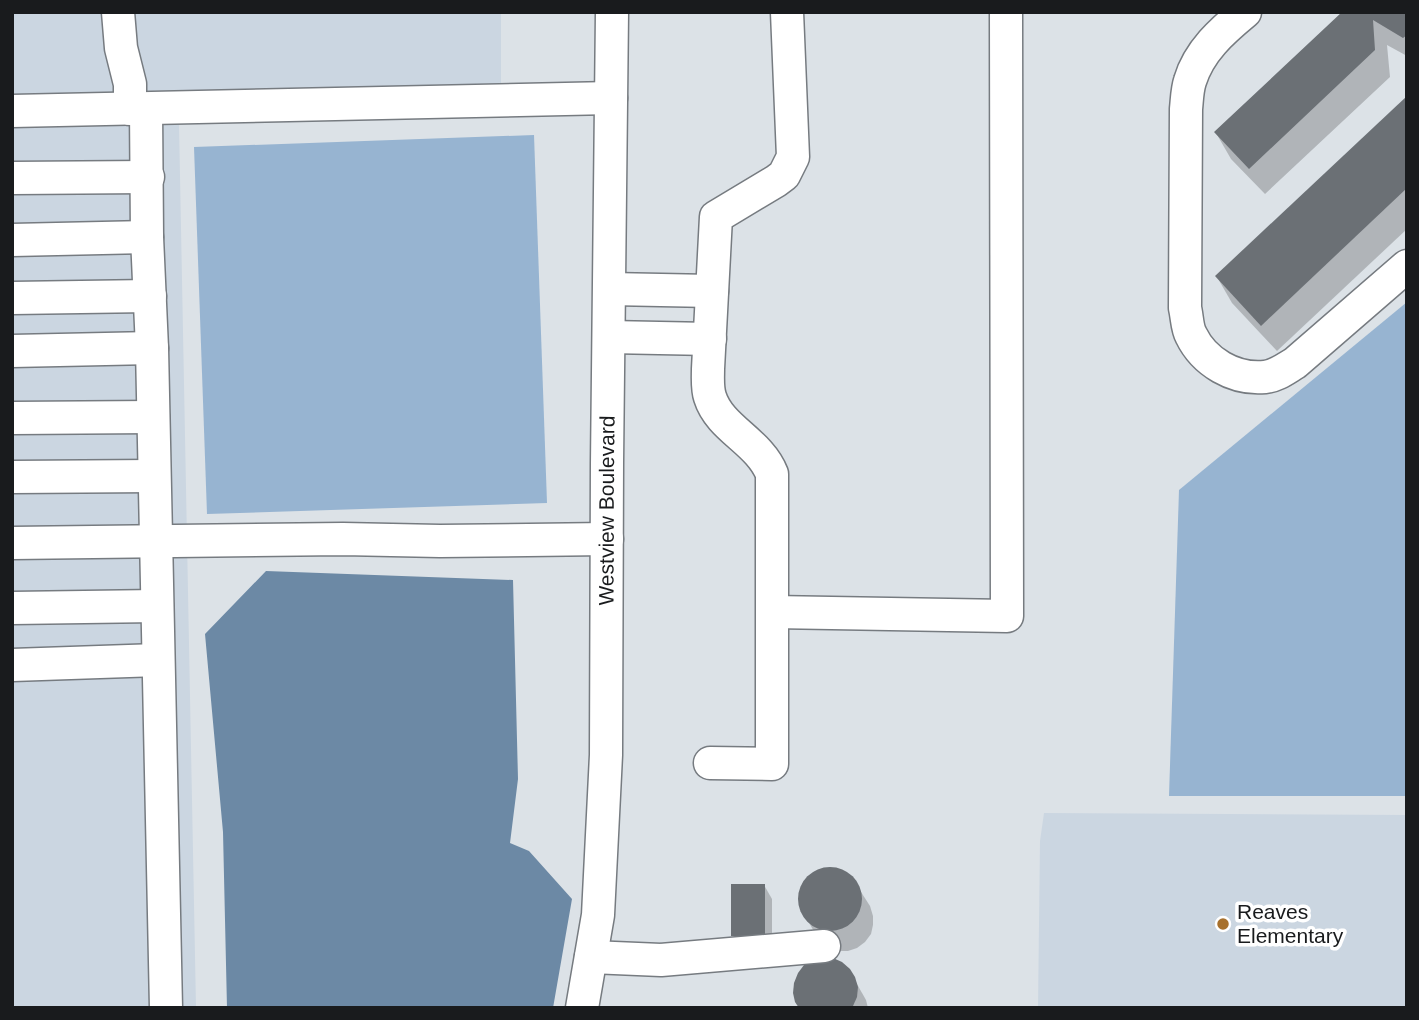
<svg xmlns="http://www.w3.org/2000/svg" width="1419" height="1020" viewBox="0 0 1419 1020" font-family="Arial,sans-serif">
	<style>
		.built { fill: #cbd6e1 }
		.green { fill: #97b4d1 }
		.water { fill: #6c89a5 }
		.shadow { fill: #0003 }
		.building { fill: #6b7075 }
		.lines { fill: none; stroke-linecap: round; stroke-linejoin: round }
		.minor-casing { stroke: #767b80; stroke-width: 35 }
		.minor { stroke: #fff; stroke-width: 32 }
		.poi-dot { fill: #a7702c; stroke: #fff; stroke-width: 2.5 }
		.labels { text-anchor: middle; stroke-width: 7; stroke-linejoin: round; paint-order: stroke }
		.street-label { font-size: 21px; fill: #191b1d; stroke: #fff }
		.poi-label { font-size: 21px; fill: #191b1d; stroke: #fff; text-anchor: start }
	</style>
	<rect width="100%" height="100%" fill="#dce2e7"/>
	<!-- built -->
	<g class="built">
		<path d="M12,12h489v105l-322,7 17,884h-184z"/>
		<path d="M1044,813l363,2v193h-369l2,-167z"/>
	</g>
	<!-- green -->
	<g class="green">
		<path d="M534,135l13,368 -340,11 -13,-367z"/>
		<path d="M1407,302v494h-238l10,-306z"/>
	</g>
	<!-- water -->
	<path class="water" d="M266,571l247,9 5,199 -8,64 19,8 43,48 -19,109h-326l-4,-176 -18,-198z"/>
	<!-- shadow -->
	<g class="shadow">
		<path d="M1344,12h63v44l-20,-11 3,32 -125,117 -34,-35 -15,-26z"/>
		<path d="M1407,98v131l-130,122 -45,-48 -15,-26z"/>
		<path d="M825,869h10l9,3 8,6 18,28 3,10v9l-2,9 -6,8 -8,6 -9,3h-9l-9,-3 -14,-13 -12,-21 -4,-9v-10l3,-9 5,-8 8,-5z"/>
		<path d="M764,885l8,14v50h-31l-8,-14z"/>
		<path d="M849,970l17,30 2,8h-67z"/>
	</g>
	<!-- building -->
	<g class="building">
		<path d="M1342,12h65v23l-4,3 -30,-18 2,30 -126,119 -35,-37z"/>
		<path d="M1407,96v92l-146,138 -46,-50z"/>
		<circle cx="830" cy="899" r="32"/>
		<rect x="731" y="884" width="34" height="52"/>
		<path d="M833,958l9,4 8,7 5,8 3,10 -1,10 -4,9 -1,2h-53l-4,-6 -2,-9 1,-10 4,-10 6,-8 9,-5z"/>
	</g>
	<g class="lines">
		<!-- minor casing -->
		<g class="minor-casing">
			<g id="minor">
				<path d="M118,12l3,36 9,36v25"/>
				<path d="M1245,12c-23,19 -46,39 -55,69 -3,9 -3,19 -4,28l-1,199c2,8 2,20 6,27 13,27 43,45 74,42 11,-1 20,-8 30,-14l112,-97"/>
				<path d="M146,109l1,128 5,111 14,660"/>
				<path d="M12,111l599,-13"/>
				<path d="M12,178l136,-1"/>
				<path d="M12,240l135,-3"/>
				<path d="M610,289l102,2"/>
				<path d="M12,298l138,-2"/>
				<path d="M609,337l101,2"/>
				<path d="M12,351l140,-3"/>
				<path d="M12,418l141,-1"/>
				<path d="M12,477l142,-1"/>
				<path d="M12,543l331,-4 97,2 167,-2"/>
				<path d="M12,608l145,-2"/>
				<path d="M773,612l234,4 -1,-604"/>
				<path d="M12,665l146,-5"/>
				<path d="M710,763l62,1v-290c-13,-33 -52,-45 -62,-77 -3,-9 -2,-19 -2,-28l8,-152 60,-36 8,-6 9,-18 -6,-145"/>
				<path d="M591,957l70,3 163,-14"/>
				<path id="s1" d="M582,1008l16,-93 8,-160 1,-292 5,-451"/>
			</g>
		</g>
		<!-- minor -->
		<use href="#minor" class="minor"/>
	</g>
	<!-- markers -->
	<circle class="poi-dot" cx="1223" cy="924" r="7"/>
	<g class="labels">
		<!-- street labels -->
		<g class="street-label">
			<text dy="7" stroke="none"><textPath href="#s1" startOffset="499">Westview Boulevard</textPath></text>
		</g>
		<!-- poi labels -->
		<g class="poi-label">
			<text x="1237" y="919">Reaves<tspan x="1237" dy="24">Elementary</tspan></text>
		</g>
	</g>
	<!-- border -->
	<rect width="1419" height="1020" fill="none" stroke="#191b1d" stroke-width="28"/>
</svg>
